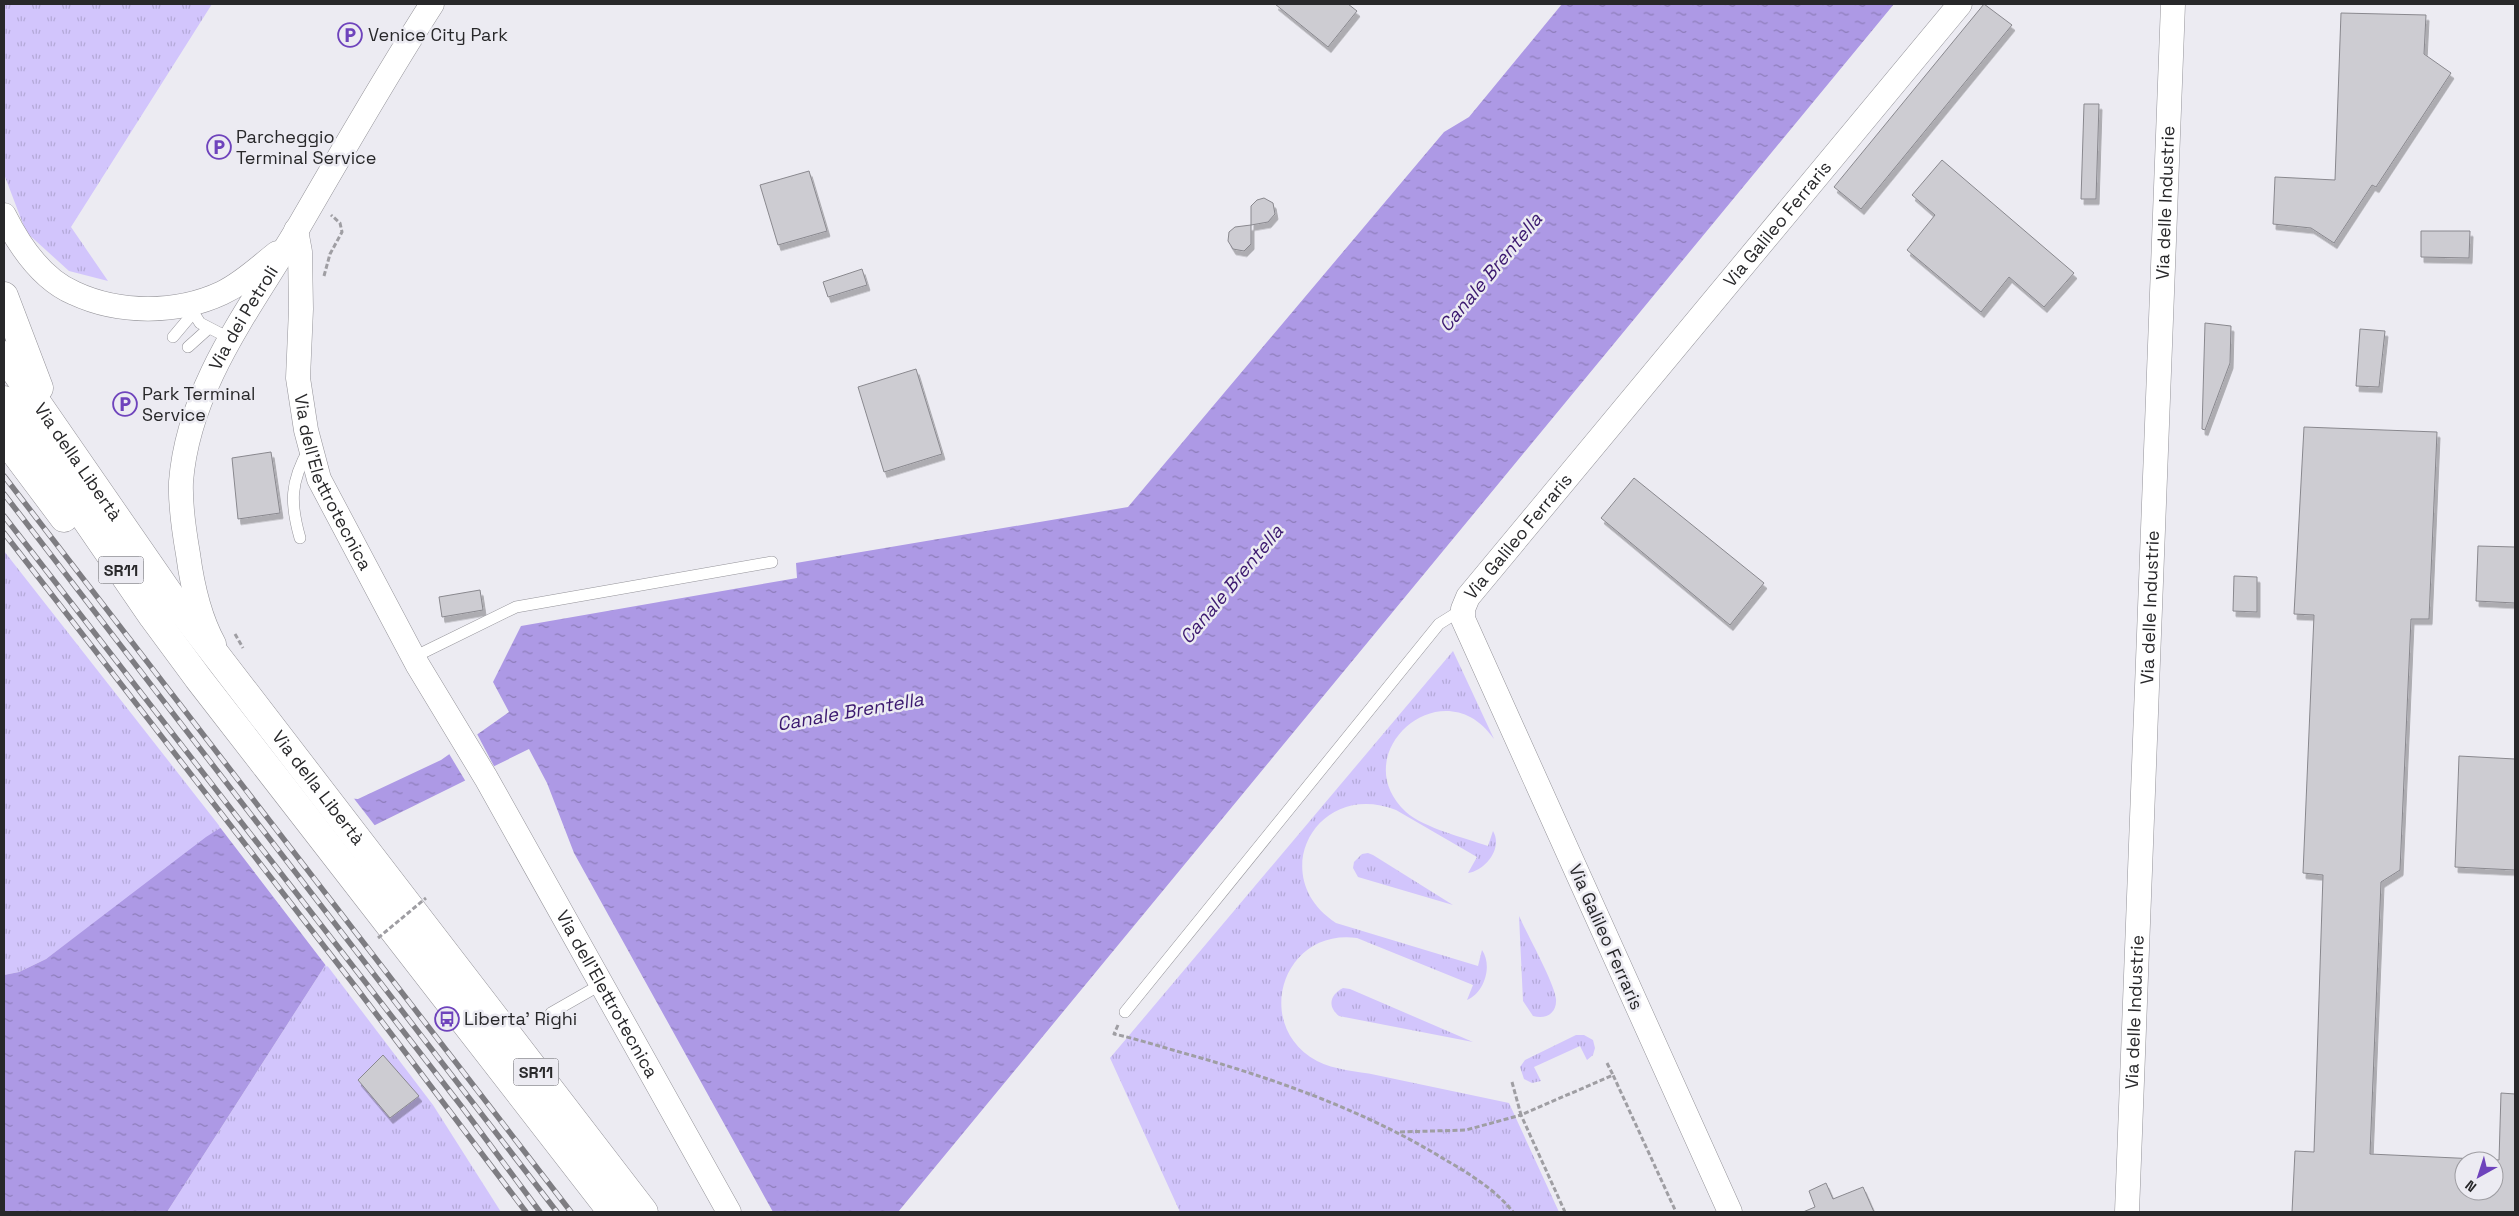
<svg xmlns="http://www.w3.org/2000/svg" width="2519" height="1216" viewBox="0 0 2519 1216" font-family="'Space Grotesk',sans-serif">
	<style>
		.grass { fill: url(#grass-tufts) }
		.water { fill: url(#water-ripples) }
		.pier { fill: #ecebf2 }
		.building { fill: #cdccd2; stroke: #89888e; fill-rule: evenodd; filter: url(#shadow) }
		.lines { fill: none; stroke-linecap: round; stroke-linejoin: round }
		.service-casing { stroke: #949399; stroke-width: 12 }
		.minor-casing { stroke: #949399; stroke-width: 25 }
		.trunk-casing { stroke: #949399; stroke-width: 29 }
		.path { stroke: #9f9ea3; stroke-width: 3; stroke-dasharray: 5 2.5; stroke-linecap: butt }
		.service { stroke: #fff; stroke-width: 11 }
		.minor { stroke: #fff; stroke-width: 24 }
		.trunk { stroke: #fff; stroke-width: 28 }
		.rail-casing { stroke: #7e7d82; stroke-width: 5.5 }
		.rail { stroke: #ecebf2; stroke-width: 4; stroke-dasharray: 11; stroke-linecap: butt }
		.path-bridge { stroke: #9f9ea3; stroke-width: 3; stroke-dasharray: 5 2.5; stroke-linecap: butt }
		.labels { text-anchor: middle; stroke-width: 5; stroke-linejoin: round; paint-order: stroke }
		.shield { fill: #ecebf2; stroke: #636266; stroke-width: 1 }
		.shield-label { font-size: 16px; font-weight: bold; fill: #28282a }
		.poi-label { font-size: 18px; fill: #28282a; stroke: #ecebf2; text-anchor: start }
		.street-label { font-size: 18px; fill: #28282a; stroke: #ecebf2 }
		.water-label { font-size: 19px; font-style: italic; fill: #3b186f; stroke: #ecebf2 }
	</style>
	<defs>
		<pattern id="grass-tufts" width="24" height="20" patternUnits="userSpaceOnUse" patternTransform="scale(1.25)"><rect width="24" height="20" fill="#d2c5fc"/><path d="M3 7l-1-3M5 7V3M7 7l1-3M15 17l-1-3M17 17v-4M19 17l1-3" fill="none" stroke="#b4a9d8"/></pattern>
		<pattern id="water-ripples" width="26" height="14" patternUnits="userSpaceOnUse" patternTransform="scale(1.25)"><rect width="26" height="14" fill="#ad99e5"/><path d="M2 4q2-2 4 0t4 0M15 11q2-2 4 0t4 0" fill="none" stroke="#8d7dba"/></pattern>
		<filter id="shadow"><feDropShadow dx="3" dy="5.5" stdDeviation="0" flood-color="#0004"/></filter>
	</defs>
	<rect width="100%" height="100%" fill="#ecebf2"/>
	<!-- grass -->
	<g class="grass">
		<path d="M4,4h208l-141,223 37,54 -39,-10 -43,-39 -22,-58z"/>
		<path d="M4,551l217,277 -175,131 -27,13 -15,3z"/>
		<path d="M1453,651l41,88c-51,-74 -151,15 -88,73 18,16 59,26 82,34l5,-15c10,17 -7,39 -25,42l9,-16 -81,-47c-80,-31 -131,67 -60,113l142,43 4,-16c11,16 2,43 -15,50l6,-15 -116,-47c-75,-10 -105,88 -40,123 17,9 40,10 59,14 44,9 89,19 133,28l50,109h-379l-70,-154z"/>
		<path d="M1368,853l5,2 80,50 -95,-28 -5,-9 1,-6 8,-8z"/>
		<path d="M1519,916c7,16 36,68 37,83 1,14 -10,21 -23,17l-10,-15z"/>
		<path d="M326,964l107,141 68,107h-334z"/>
		<path d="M1343,988l7,1 123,53 -134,-26c-12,-10 -9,-21 4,-28z"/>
		<path d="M1576,1035h8l9,5 2,8 -2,7 -6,5 -7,-14 -46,21 7,14 -9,2 -8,-4 -4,-12 5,-7z"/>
	</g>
	<!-- water -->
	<path class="water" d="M1562,4h332l-996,1208h-125l-199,-359 -27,-70 -18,-34 -164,81 -39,134 -159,248h-163v-237l15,-3 27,-13 160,-122 70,-44 82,6 83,-39 68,-48 -16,-30 28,-56 276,-48 -1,-15 332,-56 316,-375 25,-15z"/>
	<!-- pier -->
	<g class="pier">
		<path d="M476,732l19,36 -29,14 -18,-30z"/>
		<path d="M275,791l77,5 24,31 -9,5 -5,69 -5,20 -30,46 -108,-141z"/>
	</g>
	<!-- building -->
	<g class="building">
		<path d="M1275,4h73l9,7 -29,36z"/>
		<path d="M1984,4l28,21 -151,184 -27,-22z"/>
		<path d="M2341,13l85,2 -2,39 27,19 -75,114 -4,-2 -38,58 -23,-15 -38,-4 2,-47 60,3z"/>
		<path d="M2084,104h15l-3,95h-15z"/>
		<path d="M1942,160l132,113 -30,34 -35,-30 -28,35 -74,-62 28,-35 -23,-20z"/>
		<path d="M809,171l18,60 -49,14 -18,-60z"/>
		<path d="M1264,198l9,5 2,11 -7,8 -17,3v-19l6,-6z"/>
		<path d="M1251,225v19l-7,7 -11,-2 -5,-8 1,-9 6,-5z"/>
		<path d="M2421,231h49l-1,27 -48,-1z"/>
		<path d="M862,269l5,16 -39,12 -5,-15z"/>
		<path d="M2205,323l26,3 -1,37 -25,67 -3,-1z"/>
		<path d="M2360,329l25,2 -6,56 -23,-1z"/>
		<path d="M916,369l26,85 -58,18 -26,-85z"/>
		<path d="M2304,427l133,5 -8,187h-18l-11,251 -19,12 -11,272 129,6 2,-67 14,1v118h-223l3,-61 19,1 9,-277 -20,-2 11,-258 -20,-1zM2464,1161h30v30h-30z"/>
		<path d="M271,452l9,61 -42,6 -6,-61z"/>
		<path d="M1634,478l130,105 -34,42 -129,-107z"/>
		<path d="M2478,546l37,1v56l-39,-2z"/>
		<path d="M2234,576l23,1v35l-24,-1z"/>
		<path d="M480,590l3,20 -41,7 -3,-20z"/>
		<path d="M2459,756l56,3v111l-60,-3z"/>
		<path d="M383,1055l36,41 -29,22 -32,-38z"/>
		<path d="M1826,1183l7,16 30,-12 11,25h-71l12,-5 -6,-16z"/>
	</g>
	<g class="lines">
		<!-- service casing -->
		<g class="service-casing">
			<g id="service">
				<path d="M188,304l12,19 31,16"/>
				<path d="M173,337l21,-25"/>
				<path d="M188,347l20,-18"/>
				<path d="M300,538c-10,-35 -10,-56 9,-89"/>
				<path d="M414,657l102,-50 256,-45"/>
				<path d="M1125,1012l314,-388 24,-15"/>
				<path d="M551,1013l49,-28"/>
			</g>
		</g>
		<!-- minor casing -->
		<g class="minor-casing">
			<g id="minor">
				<path d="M4,215c15,30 37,64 70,78 45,21 103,21 148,0 21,-10 37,-26 55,-40"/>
				<path id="s1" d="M296,230l4,22 1,57 -3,69 8,52 13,49 98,185 69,114 243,434"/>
				<path id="s2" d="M214,644c-15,-27 -22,-60 -26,-90 -4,-23 -8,-48 -7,-72 7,-95 70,-175 117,-254 44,-76 87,-151 134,-224"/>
				<path id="s3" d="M1730,1212l-267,-593v-10l5,-12 492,-593"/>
				<path id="s4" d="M2127,1212l46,-1208"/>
			</g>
		</g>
		<!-- trunk casing -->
		<g class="trunk-casing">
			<g id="trunk">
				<path d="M4,296l35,92"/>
				<path id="s5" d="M4,355l166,240 474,617"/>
				<path d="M4,400l149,217 45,61 414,534"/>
				<path d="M4,438l60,80"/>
			</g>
		</g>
		<!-- path -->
		<g class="path">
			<path d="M324,276l6,-22 12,-22 -2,-9 -9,-8"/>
			<path d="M235,634l8,14"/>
			<path d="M1118,1025l-4,9c27,6 54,15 80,22 87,25 173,56 250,103 24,14 51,30 69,53"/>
			<path d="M1607,1063l6,12"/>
			<path d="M1512,1082l9,33 92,-40 63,137"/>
			<path d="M1400,1132l66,-2 55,-15 44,97"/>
		</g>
		<!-- service -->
		<use href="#service" class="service"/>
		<!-- minor -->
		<use href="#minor" class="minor"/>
		<!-- trunk -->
		<use href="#trunk" class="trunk"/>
		<!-- rail casing -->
		<g class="rail-casing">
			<g id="rail">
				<path d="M4,476l567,736"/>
				<path d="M4,494l553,718"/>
				<path d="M4,516l458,591 78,105"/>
				<path d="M4,533l354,457 168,222"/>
			</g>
		</g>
		<!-- rail -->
		<use href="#rail" class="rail"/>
		<!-- path-bridge -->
		<path class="path-bridge" d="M378,938l48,-40"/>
	</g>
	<!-- icons -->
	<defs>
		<g id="parking-ring" transform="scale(1.25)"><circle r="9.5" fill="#ecebf2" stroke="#6e43bc" stroke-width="1.5"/><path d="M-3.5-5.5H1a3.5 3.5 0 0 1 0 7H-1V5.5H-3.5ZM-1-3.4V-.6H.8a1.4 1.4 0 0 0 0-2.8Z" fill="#6e43bc"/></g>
		<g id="bus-ring" transform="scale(1.25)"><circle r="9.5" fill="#ecebf2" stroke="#6e43bc" stroke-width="1.5"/><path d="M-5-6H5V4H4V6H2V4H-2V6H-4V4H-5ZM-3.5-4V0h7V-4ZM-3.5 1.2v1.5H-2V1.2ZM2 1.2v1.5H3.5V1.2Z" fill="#6e43bc"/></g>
	</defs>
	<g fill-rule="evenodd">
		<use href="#parking-ring" x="350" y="35"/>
		<use href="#parking-ring" x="219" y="147"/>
		<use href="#parking-ring" x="125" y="404"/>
		<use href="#bus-ring" x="447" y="1019"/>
	</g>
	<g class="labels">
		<!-- shield labels -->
		<g class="shield">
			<rect x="98.5" y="556.5" width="45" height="27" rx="4"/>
			<rect x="513.5" y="1058.5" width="45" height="27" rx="4"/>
		</g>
		<g class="shield-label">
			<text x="121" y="576">SR11</text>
			<text x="536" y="1078">SR11</text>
		</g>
		<!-- poi labels -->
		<g class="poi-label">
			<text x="368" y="41">Venice City Park</text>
			<text x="236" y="143">Parcheggio<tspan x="236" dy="21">Terminal Service</tspan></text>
			<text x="142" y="400">Park Terminal<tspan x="142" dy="21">Service</tspan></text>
			<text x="464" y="1025">Liberta' Righi</text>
		</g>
		<!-- street labels -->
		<g class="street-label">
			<text dy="6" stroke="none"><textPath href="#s4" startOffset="1010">Via delle Industrie</textPath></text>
			<text dy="6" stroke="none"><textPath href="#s3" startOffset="1158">Via Galileo Ferraris</textPath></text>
			<text dy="6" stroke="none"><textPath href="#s2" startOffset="344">Via dei Petroli</textPath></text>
			<text dy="6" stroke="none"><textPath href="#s5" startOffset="130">Via della Libertà</textPath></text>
			<text dy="6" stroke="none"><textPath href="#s1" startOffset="259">Via dell'Elettrotecnica</textPath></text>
			<text dy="6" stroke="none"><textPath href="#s3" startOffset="752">Via Galileo Ferraris</textPath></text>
			<text dy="6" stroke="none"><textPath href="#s4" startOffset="605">Via delle Industrie</textPath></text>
			<text dy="6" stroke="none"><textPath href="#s5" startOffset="535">Via della Libertà</textPath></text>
			<text transform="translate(1606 937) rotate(66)" y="6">Via Galileo Ferraris</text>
			<text dy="6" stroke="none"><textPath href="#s1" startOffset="842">Via dell'Elettrotecnica</textPath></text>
			<text dy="6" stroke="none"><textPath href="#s4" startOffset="200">Via delle Industrie</textPath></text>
		</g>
		<!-- water labels -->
		<g class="water-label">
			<text transform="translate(1490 272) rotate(-50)" y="7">Canale Brentella</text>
			<text transform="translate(1231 584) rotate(-50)" y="7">Canale Brentella</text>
			<text transform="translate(850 711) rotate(-10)" y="7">Canale Brentella</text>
		</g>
	</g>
	<!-- border -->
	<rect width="2519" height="1216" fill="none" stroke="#28282a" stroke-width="10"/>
	<!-- north arrow -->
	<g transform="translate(2479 1176) rotate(219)"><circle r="24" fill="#ecebf2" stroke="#9e9da2"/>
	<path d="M0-4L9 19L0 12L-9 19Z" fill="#6e43bc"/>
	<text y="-8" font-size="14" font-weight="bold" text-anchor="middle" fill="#28282a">N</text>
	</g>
</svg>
